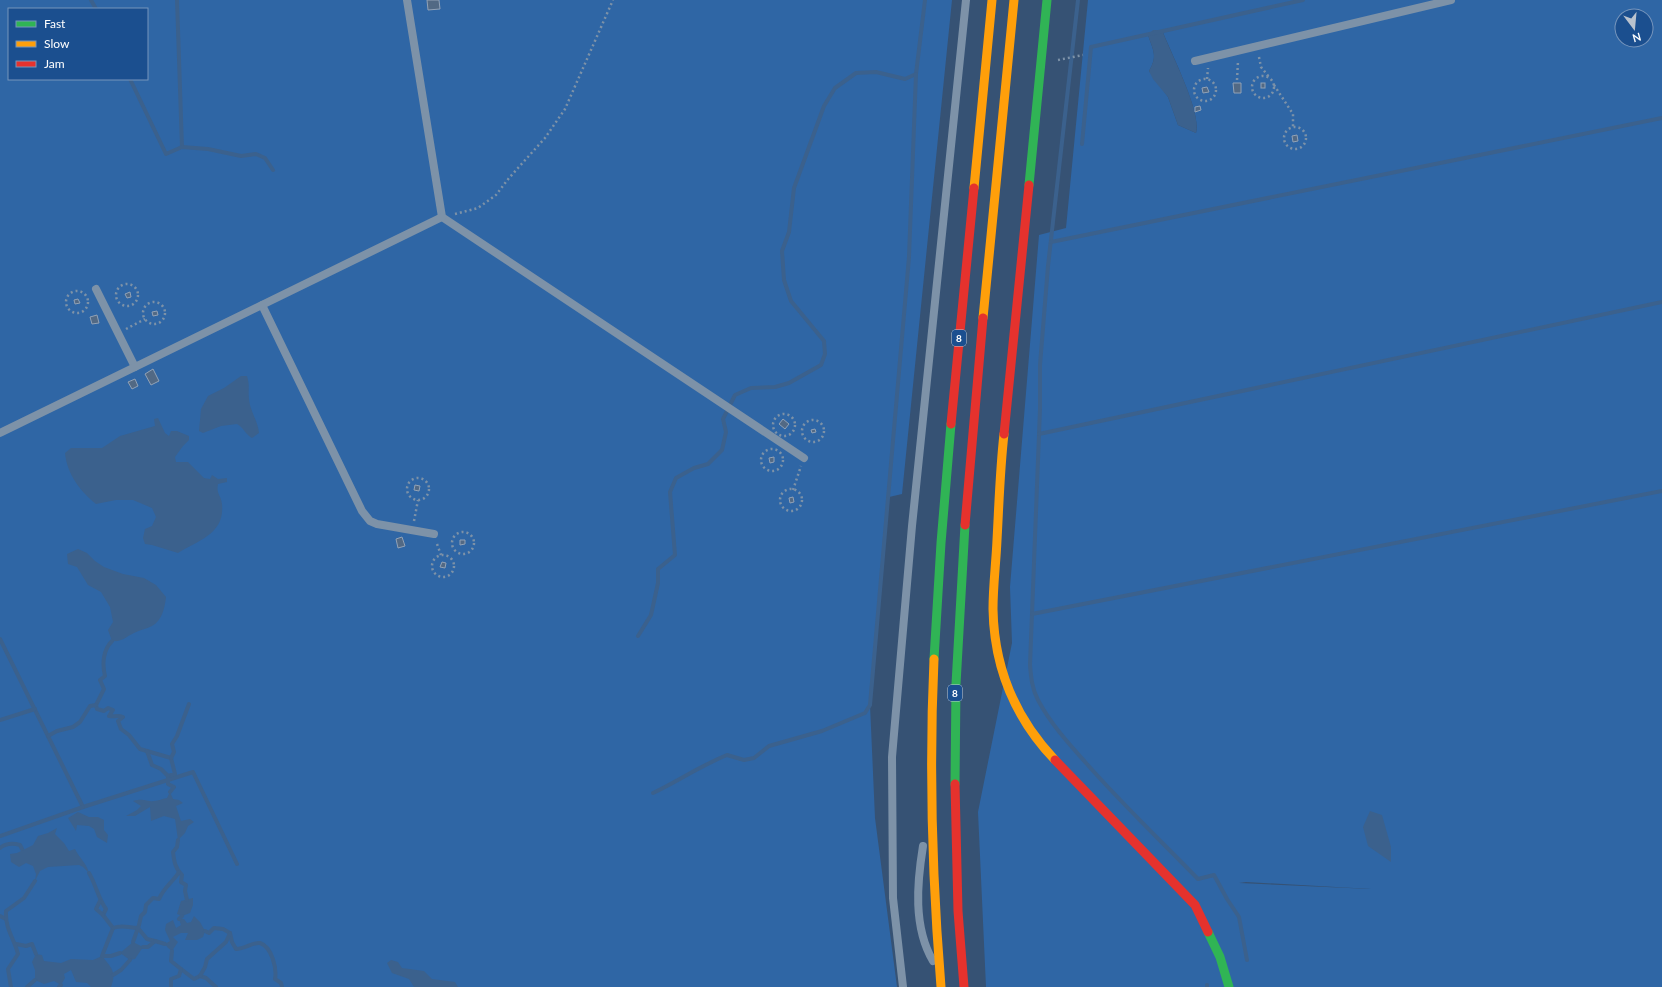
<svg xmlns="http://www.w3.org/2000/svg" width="1662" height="987" viewBox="0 0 1662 987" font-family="Lato,sans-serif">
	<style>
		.green { fill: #2f66a5; fill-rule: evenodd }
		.water { fill: #3b618d }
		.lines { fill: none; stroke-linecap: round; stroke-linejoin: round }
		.stream { stroke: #3b618d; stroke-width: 4 }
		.building { fill: #526984; stroke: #92a2b6 }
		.path { stroke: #7d92a8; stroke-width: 2.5; stroke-dasharray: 2 3; stroke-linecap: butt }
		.lane { stroke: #7d92a8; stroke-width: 8 }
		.fast { stroke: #30b455; stroke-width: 9 }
		.slow { stroke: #ff9f0a; stroke-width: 9 }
		.jam { stroke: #e5322d; stroke-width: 9 }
		.labels { text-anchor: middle; stroke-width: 3; stroke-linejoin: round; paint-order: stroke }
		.shield { fill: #1b4f8f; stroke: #bbcadd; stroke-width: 1 }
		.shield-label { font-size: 10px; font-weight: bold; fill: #fff }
	</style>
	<rect width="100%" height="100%" fill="#365274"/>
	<!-- green -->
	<g class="green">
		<path d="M0,0h952l-50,494 -13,3 -19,208 5,113 22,169h-897zM9,9h138v70h-138z"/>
		<path d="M1088,0h574v987h-676l-8,-175 34,-169 -2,-56 29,-352 27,-7zM1622,16h24v24h-24zM1162,30c8,21 40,83 34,103l-18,-8 -10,-28 -19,-26c9,-15 4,-21 -1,-36zM1246,882l125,7 -132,-6z"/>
	</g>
	<!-- water -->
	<g class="water">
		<path d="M1153,30h9c8,22 40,82 34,103l-18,-8 -10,-28 -15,-18 -4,-8c9,-15 4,-21 -1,-36z"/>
		<path d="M241,376h6c3,9 1,14 2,23 1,12 9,22 10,34l-7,5c-7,-4 -7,-9 -15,-14l-16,2 -18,7 -4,-2 2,-22 7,-13 16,-8z"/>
		<path d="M158,418l7,15 4,3 2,-5h6l12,5v4l-6,6 -8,11 1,5h12l16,16 6,1 2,-4 6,4 9,-1v4l-9,2c-2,10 3,11 4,20 3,30 -23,36 -44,49l-26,-8 -7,-1 -2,-6 2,-9 7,-3 4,-9 -4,-9 -19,-8h-17l-20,4c-16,-13 -29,-30 -31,-51l6,-5h31l18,-12 35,-10 -1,-7z"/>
		<path d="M78,549l9,4 8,8 9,6 19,7 21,4 12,7 10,12c-1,10 -4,24 -14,29 -6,3 -12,4 -18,7 -9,4 -11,9 -22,8l-4,-11 5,-8 -3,-15 -9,-15 -13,-7 -11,-18 -9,-3 -1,-10z"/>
		<path d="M170,792l3,7 6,1 4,3 -7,3 5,15 9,-2 4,3 -6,4 -3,7 -7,7 -3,-21 -11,-3 -13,5 -1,-14 -15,9h-9l11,-6 4,-4 -8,-5c9,-2 8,-1 17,0 5,1 12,-2 17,-3z"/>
		<path d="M1370,811l12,4 9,32v15l-23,-16 -5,-19z"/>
		<path d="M78,812l11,5h9l6,3v10l4,5 -1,8 -10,-6 -3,-8 -5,-3 -12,-1 -1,6 -8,-13z"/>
		<path d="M57,828l-2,6 9,9 5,8 6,-2c5,10 11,13 14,24l-6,-6 -4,-2 -31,2 -8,4 -5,10 1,-7 -3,-8 -7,-3 -7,4 -8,-5 -1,-8 7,-1 16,-8 5,-9 10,-3z"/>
		<path d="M193,898v7l-3,8 -8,3 -5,-2 4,-13z"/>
		<path d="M194,916l6,6 5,9 -2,6 -6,3h-12l3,-7h-7l-8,4 5,5 -6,9 -4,-3 -3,-4 5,-3 -5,-11 1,-6 7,-4 3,8 5,-3 -2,-6h5l3,4 4,-1z"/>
		<path d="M133,942l10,5 -8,12 -5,1 -10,-7z"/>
		<path d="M36,954l6,1 2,6 17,2 10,-4 22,1 9,-4c9,11 15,16 9,31h-20l-4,-4 -11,-1 -5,-12 -7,4 1,4 -4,7 -7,-4 -10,3 -9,-4v-10l-3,-8z"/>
		<path d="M391,960l7,2 4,6 22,3 8,8 23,3 3,5h-44l-5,-8 -17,-6 -5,-10z"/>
	</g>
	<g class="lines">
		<!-- stream -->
		<g class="stream">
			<path d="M91,0l5,9"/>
			<path d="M177,0l5,147"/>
			<path d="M1078,0l-30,266 -8,99v44l-10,256c1,12 2,24 8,35 12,23 31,44 48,63 35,40 75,78 112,116l16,-4 13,24 12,18 8,43"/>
			<path d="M130,79l36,75 16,-7 26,2 33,7 15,-2 9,4 8,12"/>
			<path d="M1082,144l9,-97 212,-47"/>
			<path d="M1051,242l611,-124"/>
			<path d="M1039,434l623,-132"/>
			<path d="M1032,614l630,-123"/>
			<path d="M638,636l13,-21 7,-32v-14l17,-14 -5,-63 6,-14 18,-10 14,-4 14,-14 4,-18 -3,-13 12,-24 16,-7 24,-1 14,-4 32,-18 4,-11 -1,-13 -33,-40 -7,-21 -2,-29 7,-19 5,-44 30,-82 11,-18 21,-15 20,-1 29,7 11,-5 9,-74"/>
			<path d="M0,639l83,168 110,-35 44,92"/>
			<path d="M112,641c-9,9 -10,23 -7,35l-5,4 4,9 -8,16 1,4 7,2 4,-3 5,2 -4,6c5,1 9,-1 14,1l-5,4 3,8 8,6 11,14 31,9 4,16 -7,2v8l6,3 -4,5"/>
			<path d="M0,720l35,-11"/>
			<path d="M48,736l9,-5 16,-4 7,-5 10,-16 6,-1"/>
			<path d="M147,751l5,14 9,4 7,7"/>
			<path d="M171,758l3,-6 -2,-8 5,-8 12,-32"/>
			<path d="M653,793c25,-12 49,-28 74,-38l17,5 10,-2 15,-12 53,-15 43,-18 5,-8 39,-448 7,-183"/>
			<path d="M0,836l83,-29"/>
			<path d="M178,840l-1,7 -4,5c1,8 2,17 9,23l-1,7 5,3 -1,6 2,9"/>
			<path d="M0,848c6,-5 13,-5 20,-3l2,4"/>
			<path d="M89,873c7,12 9,25 17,36l-3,6 10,13 -11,28h9l9,-3"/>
			<path d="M100,901l-4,8 7,6"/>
			<path d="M0,916l6,3"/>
			<path d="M179,919l3,-3"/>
			<path d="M113,928c10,-4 15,0 25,0l9,11 8,2"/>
			<path d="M205,931l4,2 5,-5 9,1 7,4 2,9 4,7c9,0 17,-7 24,-6 12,4 17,26 15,36l6,4 1,4"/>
			<path d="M133,942l6,-17 2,-9 4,-4 1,-7 7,-7 6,1c5,-12 14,-17 20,-27"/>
			<path d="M16,944l10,2 6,-2 4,10"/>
			<path d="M143,947h5l7,-6 10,3"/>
			<path d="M181,969l13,10 6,-3 6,2 10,9"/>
			<path d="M113,975l8,-5 9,-10"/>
			<path d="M200,976l5,-9 2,-8 19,-17 4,-9"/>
			<path d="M1207,985v2"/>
			<path d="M11,987l-3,-18 10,-15c-4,-16 -13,-25 -12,-43l18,-13 11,-17"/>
			<path d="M27,987l8,-7"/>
			<path d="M59,987l2,-2"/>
			<path d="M171,987v-8l8,-3 2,-7 -10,-8 1,-10"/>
		</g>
	</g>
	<!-- building -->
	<g class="building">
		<path d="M427,0h12l1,9 -12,1z"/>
		<path d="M1233,83h8v10h-7z"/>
		<rect x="1261" y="83" width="4" height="5"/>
		<path d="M1207,87l2,5 -6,1 -1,-5z"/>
		<path d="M1200,106l1,4 -6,2v-5z"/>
		<path d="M1297,135l1,6 -5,1 -1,-6z"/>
		<path d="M130,292l1,5 -4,1 -2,-4z"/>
		<path d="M78,299l2,4 -5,1 -1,-4z"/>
		<path d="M157,311l1,4 -5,1 -1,-4z"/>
		<path d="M97,315l2,8 -7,1 -2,-7z"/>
		<path d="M153,369l6,12 -8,4 -6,-11z"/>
		<path d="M135,379l3,7 -6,3 -4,-7z"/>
		<path d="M783,419l6,5 -4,5 -6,-5z"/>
		<path d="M815,429l1,3 -4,1 -1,-3z"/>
		<path d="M774,457v5l-4,1 -1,-5z"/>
		<path d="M415,485l5,1 -1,5 -5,-1z"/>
		<path d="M793,497l1,5 -4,1 -1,-5z"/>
		<path d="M402,537l3,9 -7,2 -2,-9z"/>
		<path d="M460,540h5v4l-5,1z"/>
		<path d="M442,562l4,1 -1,5 -5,-1z"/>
	</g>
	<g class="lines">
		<!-- path -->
		<g class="path">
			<path d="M1259,57l2,10 8,10"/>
			<path d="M1058,60l25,-5"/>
			<circle cx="1263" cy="87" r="11"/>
			<path d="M1207,79l1,-11"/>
			<circle cx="1205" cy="90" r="11"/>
			<path d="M1237,80l1,-19"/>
			<path d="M1274,85l19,29v14"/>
			<circle cx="1295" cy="138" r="11"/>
			<path d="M455,214l23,-6 18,-13 13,-17 36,-40 20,-29 48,-109"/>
			<circle cx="127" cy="295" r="11"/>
			<circle cx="77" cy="302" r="11"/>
			<circle cx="154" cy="313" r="11"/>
			<path d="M126,329l19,-10"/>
			<circle cx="784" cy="425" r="11"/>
			<circle cx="813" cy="431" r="11"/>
			<circle cx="772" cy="460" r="11"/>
			<circle cx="418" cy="489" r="11"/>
			<circle cx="791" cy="500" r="11"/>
			<path d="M793,490l8,-24"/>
			<path d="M414,521l4,-21"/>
			<circle cx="463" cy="543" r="11"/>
			<path d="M437,544l4,11"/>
			<circle cx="443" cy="566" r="11"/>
		</g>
		<!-- lane -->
		<g class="lane">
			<path d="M407,0l35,217 362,241"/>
			<path d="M1195,61l256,-61"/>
			<path d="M96,289l39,78"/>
			<path d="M262,305l100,206 8,10 7,3 57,10"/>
			<path d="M0,433l442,-216"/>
			<path d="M923,846c-6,37 -10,81 10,115"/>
			<path d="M903,987l-10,-89 -1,-141 20,-231 54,-526"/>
		</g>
		<!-- fast -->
		<g class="fast">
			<path d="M1029,185l18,-185"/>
			<path d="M934,659l7,-116 10,-119"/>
			<path d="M955,784l1,-100 9,-159"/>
			<path d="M1208,932l12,25 9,30"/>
		</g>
		<!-- slow -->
		<g class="slow">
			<path d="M974,188l18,-188"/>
			<path d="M983,318l31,-318"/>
			<path d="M1004,434c-4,35 -5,70 -7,106 -1,23 -4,46 -4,69 1,59 22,109 62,151"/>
			<path d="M934,659c-5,109 -2,218 7,328"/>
		</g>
		<!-- jam -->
		<g class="jam">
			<path d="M951,424l23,-236"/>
			<path d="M1004,434l25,-249"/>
			<path d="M965,525l18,-207"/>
			<path d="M1055,760l140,145 13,27"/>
			<path d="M955,784l3,127 6,76"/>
		</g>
	</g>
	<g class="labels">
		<!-- shield labels -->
		<g class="shield">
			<rect x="952" y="330" width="14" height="16" rx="3"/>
			<rect x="948" y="685" width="14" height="16" rx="3"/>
		</g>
		<g class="shield-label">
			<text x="959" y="342">8</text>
			<text x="955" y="697">8</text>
		</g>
	</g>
	<!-- legend -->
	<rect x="8" y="8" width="140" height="72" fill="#1b4f8f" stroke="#7695bc"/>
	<rect x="16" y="21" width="20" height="6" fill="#30b455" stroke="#7695bc"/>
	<text x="44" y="28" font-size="12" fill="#ffffff">Fast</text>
	<rect x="16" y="41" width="20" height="6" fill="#ff9f0a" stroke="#7695bc"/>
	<text x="44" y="48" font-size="12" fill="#ffffff">Slow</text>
	<rect x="16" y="61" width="20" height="6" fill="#e5322d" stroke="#7695bc"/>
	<text x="44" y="68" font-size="12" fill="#ffffff">Jam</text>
	<!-- north arrow -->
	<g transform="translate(1634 28) rotate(164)"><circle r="19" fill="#1b4f8f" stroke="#7695bc"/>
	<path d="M0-3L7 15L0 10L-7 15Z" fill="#b9c2ce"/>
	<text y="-6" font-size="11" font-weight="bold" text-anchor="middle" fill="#ffffff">N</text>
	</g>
</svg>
